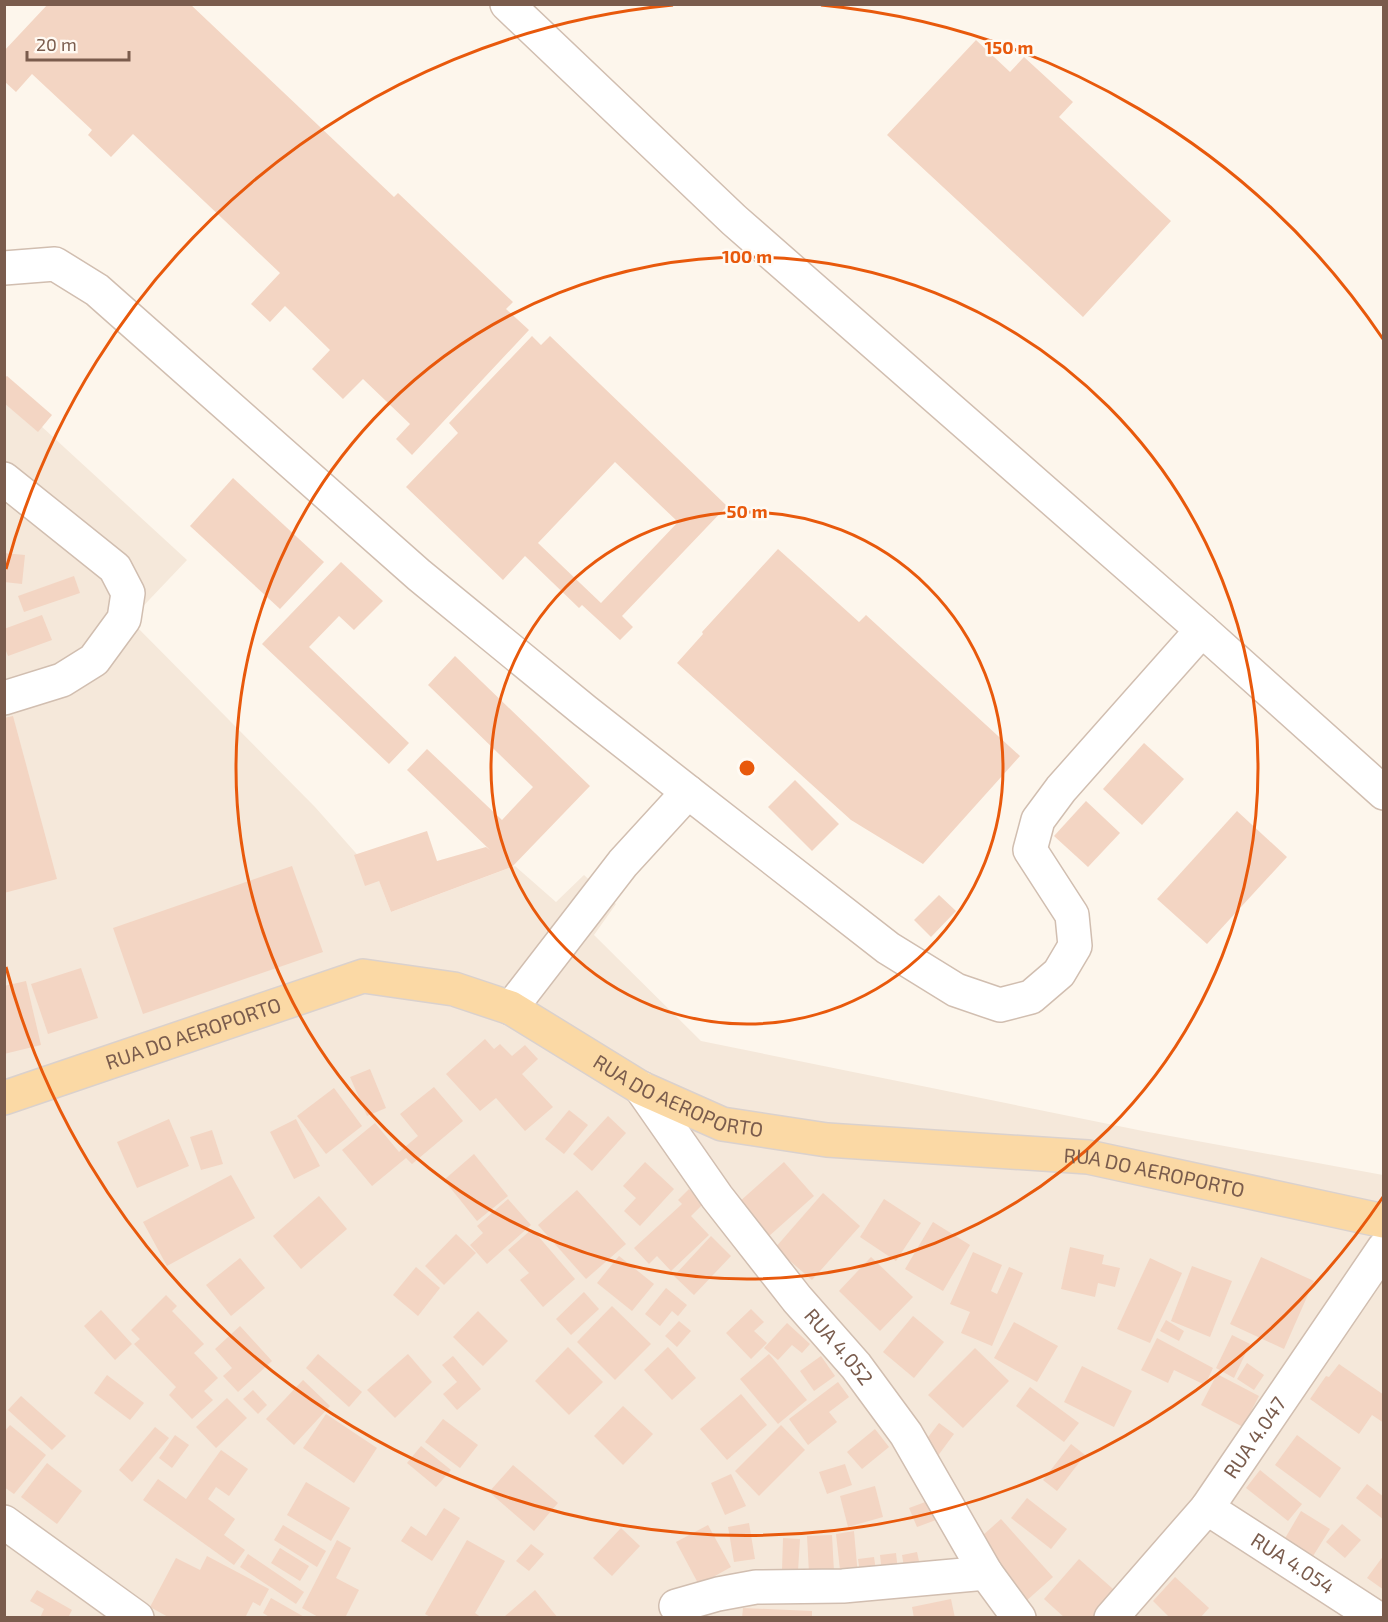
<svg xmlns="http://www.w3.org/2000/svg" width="1388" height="1622" viewBox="0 0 1388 1622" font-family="'Exo 2',sans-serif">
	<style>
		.residential { fill: #f5e8da }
		.building { fill: #f3d5c3; fill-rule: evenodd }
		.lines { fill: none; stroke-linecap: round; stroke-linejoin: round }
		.minor-casing { stroke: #d1beb0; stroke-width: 36 }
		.major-casing { stroke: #dad1cd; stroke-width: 36 }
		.minor { stroke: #fff; stroke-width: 33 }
		.major { stroke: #fbd9a5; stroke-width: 33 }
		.ring { fill: none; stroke: #e8590c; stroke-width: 3 }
		.labels { text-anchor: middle; stroke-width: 5; stroke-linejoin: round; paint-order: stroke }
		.street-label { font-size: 20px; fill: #7a5c4d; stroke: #fffaf3 }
		.centre { fill: #e8590c; stroke: #fffaf3; stroke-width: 3 }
		.ring-label { font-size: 18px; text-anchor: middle; font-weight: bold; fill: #e8590c; stroke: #fffaf3; stroke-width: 5; stroke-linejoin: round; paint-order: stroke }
	</style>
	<rect width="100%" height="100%" fill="#fdf6ec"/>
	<!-- residential -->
	<path class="residential" d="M4,392l183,168 -57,60 185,187 63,71 13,34 124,-46 41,36 28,-27 32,29 -22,31 107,106 442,90 240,44v442h-1378z"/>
	<!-- building -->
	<g class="building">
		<path d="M48,4h142l204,193 4,-4 115,109 -7,7 23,21 -117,125 -16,-16 14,-15 -47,-45 -20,20 -31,-30 18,-19 -45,-44 -15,16 -19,-18 29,-31 -147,-139 -22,23 -23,-22 4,-5 -60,-56 -16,18 -12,-11v-30z"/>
		<path d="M976,40l34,32 14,-15 49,45 -14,15 112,104 -88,96 -196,-182z"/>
		<path d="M532,336l9,9 9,-9 177,170 -105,110 11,11 -13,13 -38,-35 -3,3 -54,-52 -22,24 -97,-93 52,-54 -9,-10zM615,462l63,60 -77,81 -63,-60z"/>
		<path d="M7,376l45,39 -14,17 -34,-29v-25z"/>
		<path d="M233,478l91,84 -44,47 -90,-83z"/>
		<path d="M778,549l81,73 7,-7 154,141 -97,108 -72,-44 -174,-157 26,-29 -1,-2z"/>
		<path d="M4,553l21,2 -3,29 -18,-2z"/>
		<path d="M341,562l42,39 -29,29 -15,-14 -30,31 100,96 -20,21 -127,-120z"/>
		<path d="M74,576l6,17 -56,19 -6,-16z"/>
		<path d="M42,615l10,25 -44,16 -4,-10v-17z"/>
		<path d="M455,656l135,130 -80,83 -1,-1 -118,44 -12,-31 -14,5 -11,-31 73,-24 10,30 49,-14 4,3 -83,-80 20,-21 75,71 31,-33 -105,-102z"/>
		<path d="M13,716l44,163 -53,14v-175z"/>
		<path d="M1144,743l40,36 -42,46 -39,-36z"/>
		<path d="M795,780l44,44 -27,27 -44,-44z"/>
		<path d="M1086,801l34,32 -32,34 -34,-31z"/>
		<path d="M1237,811l50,46 -80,87 -50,-45z"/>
		<path d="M292,866l31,86 -180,62 -30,-86z"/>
		<path d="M939,895l17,16 -25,26 -17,-17z"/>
		<path d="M81,968l17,50 -50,16 -17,-50z"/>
		<path d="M26,981l15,64 -37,9v-68z"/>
		<path d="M485,1039l9,10 6,-5 12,12 13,-11 13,14 -16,15 31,33 -28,24 -29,-33 -16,13 -34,-37z"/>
		<path d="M370,1069l16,39 -19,8 -17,-39z"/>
		<path d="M434,1087l29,34 -51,43 -6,-6 -34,28 -30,-36 33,-27 24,29 19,-16 -18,-22z"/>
		<path d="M334,1088l28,38 -36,28 -29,-38z"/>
		<path d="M569,1110l19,15 -24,29 -19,-15z"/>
		<path d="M608,1116l18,17 -34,38 -19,-17z"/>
		<path d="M169,1119l20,47 -52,22 -20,-46z"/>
		<path d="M296,1119l24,47 -26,13 -24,-47z"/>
		<path d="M212,1130l11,34 -22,6 -11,-33z"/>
		<path d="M474,1154l34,42 -31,25 -33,-41z"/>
		<path d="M645,1162l29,27 -34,37 -16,-15 12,-13 -13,-12z"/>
		<path d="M784,1162l30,34 -46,41 -30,-34z"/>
		<path d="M231,1175l24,43 -88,48 -24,-44z"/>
		<path d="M689,1189l14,15 -12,12 18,19 -38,36 -14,-15 -8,8 -15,-16 48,-44 -4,-4z"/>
		<path d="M577,1190l49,54 -40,35 -48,-54z"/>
		<path d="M823,1193l37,33 -48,54 -37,-32z"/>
		<path d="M319,1196l28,33 -46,40 -28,-33z"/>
		<path d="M508,1199l23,26 -44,39 -17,-19 13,-12 -6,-7z"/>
		<path d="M884,1199l37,24 -25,38 -36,-24z"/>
		<path d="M933,1222l37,23 -27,46 -38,-22z"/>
		<path d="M532,1229l43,50 -32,28 -23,-27 9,-7 -21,-23z"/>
		<path d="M456,1234l20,19 -32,32 -19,-19z"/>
		<path d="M711,1236l20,20 -37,39 -20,-19z"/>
		<path d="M1070,1247l34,8 -2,9 18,4 -5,19 -17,-4 -3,14 -34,-8z"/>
		<path d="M973,1252l29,13 -11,26 6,3 12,-27 14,6 -31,73 -31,-13 9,-21 -20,-8z"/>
		<path d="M619,1256l35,28 -22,27 -35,-28z"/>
		<path d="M871,1257l42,40 -33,34 -41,-40z"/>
		<path d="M1261,1257l53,24 -30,68 -54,-25z"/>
		<path d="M240,1258l25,30 -34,28 -25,-31z"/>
		<path d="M1150,1258l32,15 -32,70 -33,-14z"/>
		<path d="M1192,1266l40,15 -22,56 -39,-16z"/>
		<path d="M416,1267l24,21 -22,28 -25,-21z"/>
		<path d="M666,1288l21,17 -9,11 -6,-5 -12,15 -15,-12z"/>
		<path d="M584,1292l15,17 -28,26 -15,-16z"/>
		<path d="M166,1295l11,11 -5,5 32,33 -10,9 24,25 -14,13 9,9 -21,19 -23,-24 7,-8 -42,-43 6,-5 -9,-9z"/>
		<path d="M612,1306l39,38 -36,36 -38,-38z"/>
		<path d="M751,1309l13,13 -10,9 13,12 -16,16 -25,-26z"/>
		<path d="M101,1310l31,34 -17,16 -31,-34z"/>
		<path d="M478,1311l30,30 -25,25 -30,-29z"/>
		<path d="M913,1316l31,26 -30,36 -31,-26z"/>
		<path d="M1166,1320l18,11 -5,10 -19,-10z"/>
		<path d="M679,1321l12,10 -14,16 -12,-11z"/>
		<path d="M1014,1322l44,24 -21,36 -43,-24z"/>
		<path d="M787,1323l23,21 -8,9 -10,-8 -14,15 -14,-12z"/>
		<path d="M240,1326l32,35 -34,31 -15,-16 9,-8 -17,-19z"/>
		<path d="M1232,1335l18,9 -16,34 -18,-10z"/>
		<path d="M1157,1338l56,30 -8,17 -31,-15 -6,13 -27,-13z"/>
		<path d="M568,1347l35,35 -34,33 -34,-34z"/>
		<path d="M668,1347l28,31 -24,22 -28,-30z"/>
		<path d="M975,1348l34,33 -46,47 -35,-33z"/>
		<path d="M318,1354l44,38 -13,15 -43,-39z"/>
		<path d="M408,1354l24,28 -37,36 -28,-28z"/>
		<path d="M769,1354l38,46 -29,24 -38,-45z"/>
		<path d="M453,1356l28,33 -24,21 -14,-16 14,-12 -15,-17z"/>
		<path d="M821,1356l14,20 -21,15 -14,-20z"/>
		<path d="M1247,1363l17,12 -10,15 -17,-11z"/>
		<path d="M1339,1364l45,31v28l-12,-8 -13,19 -49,-35 16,-23 3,1z"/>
		<path d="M1082,1366l50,25 -18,36 -50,-25z"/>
		<path d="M1217,1374l42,22 -16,31 -42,-22z"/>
		<path d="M107,1375l37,28 -14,17 -36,-27z"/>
		<path d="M303,1380l27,26 -36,39 -28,-26z"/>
		<path d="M838,1382l11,15 -20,15 8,10 -29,23 -19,-26z"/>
		<path d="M1030,1387l49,36 -15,19 -48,-36z"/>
		<path d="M253,1390l14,15 -9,9 -15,-15z"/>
		<path d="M741,1394l26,31 -40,35 -27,-31z"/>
		<path d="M21,1396l45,40 -14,14 -44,-40z"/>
		<path d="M227,1398l20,20 -31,30 -20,-21z"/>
		<path d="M623,1406l30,28 -30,31 -29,-29z"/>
		<path d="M326,1414l51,34 -23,35 -51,-35z"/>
		<path d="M443,1419l35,26 -18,23 -35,-26z"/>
		<path d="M939,1423l15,11 -20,27 -15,-12z"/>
		<path d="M10,1425l36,30 -32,39 -10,-7v-55z"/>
		<path d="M781,1425l24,25 -46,46 -24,-25z"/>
		<path d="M155,1427l14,11 -37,44 -13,-12z"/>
		<path d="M875,1429l14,18 -27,22 -15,-17z"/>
		<path d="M175,1435l14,10 -17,23 -13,-10z"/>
		<path d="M1297,1435l44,33 -21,30 -45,-33z"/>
		<path d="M1071,1444l14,11 -28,36 -14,-11z"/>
		<path d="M421,1446l30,24 -15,17 -29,-24z"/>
		<path d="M221,1450l27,19 -19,27 -13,-9 -8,12 27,20 -11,16 21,15 -11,15 -91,-65 15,-21 28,20z"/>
		<path d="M47,1463l35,28 -25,33 -36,-27z"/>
		<path d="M845,1464l7,21 -25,9 -8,-22z"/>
		<path d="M513,1465l45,38 -24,28 -45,-39z"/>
		<path d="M1260,1470l42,34 -14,17 -42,-33z"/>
		<path d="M731,1474l15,32 -21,9 -14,-32z"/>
		<path d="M306,1482l44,26 -19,33 -44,-26z"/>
		<path d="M1367,1484l17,13v23l-28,-22z"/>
		<path d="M875,1486l8,31 -35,10 -8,-31z"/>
		<path d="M1027,1498l40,31 -16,20 -40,-31z"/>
		<path d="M928,1501l8,19 -19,7 -8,-19z"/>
		<path d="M444,1508l16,10 -28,43 -31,-20 10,-15 15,10z"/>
		<path d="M1301,1511l29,18 -22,35 -28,-17z"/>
		<path d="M1001,1519l52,58 -28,25 -52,-58z"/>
		<path d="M749,1523l6,36 -21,3 -6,-35z"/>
		<path d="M1342,1524l19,16 -16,18 -19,-16z"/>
		<path d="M283,1525l43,26 -9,16 -43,-27z"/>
		<path d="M708,1525l23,42 -32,18 -23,-43z"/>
		<path d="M621,1528l19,18 -28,30 -19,-18z"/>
		<path d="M854,1531l4,45 -17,3 -5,-45z"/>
		<path d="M832,1535l2,37 -25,1 -2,-37z"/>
		<path d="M783,1538l17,1 -2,32h-16z"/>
		<path d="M337,1540l14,8 -15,30 23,12 -14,28h-25l-18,-10z"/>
		<path d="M467,1540l38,21 -30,52 7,5h-50l-7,-4z"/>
		<path d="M531,1544l13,10 -15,17 -13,-10z"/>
		<path d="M280,1548l29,18 -9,15 -29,-18z"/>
		<path d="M917,1552l4,18 -16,3 -3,-18z"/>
		<path d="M896,1553l2,18 -16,2 -2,-18z"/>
		<path d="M248,1554l56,38 -8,12 -56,-37z"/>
		<path d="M1384,1555v35l-17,-12z"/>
		<path d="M207,1556l62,33 -9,17 -7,-4 -8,16h-75l-20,-11 26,-49 24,12z"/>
		<path d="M874,1557l3,20 -16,2 -3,-20z"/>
		<path d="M1079,1559l42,37 -19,22h-37l-21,-19z"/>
		<path d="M1175,1577l34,31 -9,10h-30l-17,-17z"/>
		<path d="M37,1590l35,20 -4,8h-28l4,-9 -14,-8z"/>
		<path d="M535,1590l23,28h-52l-1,-2z"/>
		<path d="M271,1598l35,20h-35l-8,-5z"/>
		<path d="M951,1599l4,19h-41l-2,-11z"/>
		<path d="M743,1608l69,3v7h-70z"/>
	</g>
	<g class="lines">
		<!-- minor casing -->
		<g class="minor-casing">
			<g id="minor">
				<path d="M507,4l227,216 468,410 182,163"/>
				<path d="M4,268l51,-4 42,26 322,285 166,136 103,81 -65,71 -112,145"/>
				<path d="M4,479l111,89 13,25 -4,26 -30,41 -32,20 -58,18"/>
				<path d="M688,792l200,156 68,42 44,15 31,-8 28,-24 16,-27 -3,-31 -42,-65 8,-30 23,-31 141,-159"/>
				<path id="s1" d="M641,1088l76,109 80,102 59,67 50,68 80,139 33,45"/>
				<path id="s2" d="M1207,1508l170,110"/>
				<path d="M4,1522l133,96"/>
				<path d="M676,1606l42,-12 38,-7 87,-1 143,-13"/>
				<path id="s3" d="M1111,1618l96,-110 177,-260"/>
			</g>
		</g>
		<!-- major casing -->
		<g class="major-casing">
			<g id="major">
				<path id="s4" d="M4,1098l359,-122 91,13 57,19 130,80 81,36 105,16 261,17 296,64"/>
			</g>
		</g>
		<!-- minor -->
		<use href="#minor" class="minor"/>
		<!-- major -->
		<use href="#major" class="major"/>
	</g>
	<!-- distance rings -->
	<g class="ring">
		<circle cx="747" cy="768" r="256"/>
		<circle cx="747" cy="768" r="511"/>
		<path d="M1383 1197A767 767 0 0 1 6 967M6 569A767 767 0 0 1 673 5M821 5A767 767 0 0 1 1383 339"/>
	</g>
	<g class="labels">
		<!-- street labels -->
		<g class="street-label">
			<text dy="7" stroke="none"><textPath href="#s4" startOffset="200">RUA DO AEROPORTO</textPath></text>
			<text dy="7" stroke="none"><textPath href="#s4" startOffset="722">RUA DO AEROPORTO</textPath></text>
			<text dy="7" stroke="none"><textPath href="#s4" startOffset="1208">RUA DO AEROPORTO</textPath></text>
			<text dy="7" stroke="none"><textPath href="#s1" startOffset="326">RUA 4.052</textPath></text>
			<text dy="7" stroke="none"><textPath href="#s3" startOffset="231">RUA 4.047</textPath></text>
			<text dy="7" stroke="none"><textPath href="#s2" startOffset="102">RUA 4.054</textPath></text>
		</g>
	</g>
	<circle cx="747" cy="768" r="9" class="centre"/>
	<g class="ring-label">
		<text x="1009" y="54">150 m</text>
		<text x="747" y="263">100 m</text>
		<text x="747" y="518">50 m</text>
	</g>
	<!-- border -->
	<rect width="1388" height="1622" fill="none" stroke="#7a5c4d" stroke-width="12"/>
	<!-- scale -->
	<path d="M27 51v9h102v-9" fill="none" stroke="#7a5c4d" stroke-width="3"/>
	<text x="36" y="51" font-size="18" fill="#7a5c4d" stroke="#fffaf3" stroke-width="4.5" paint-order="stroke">20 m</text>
</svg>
